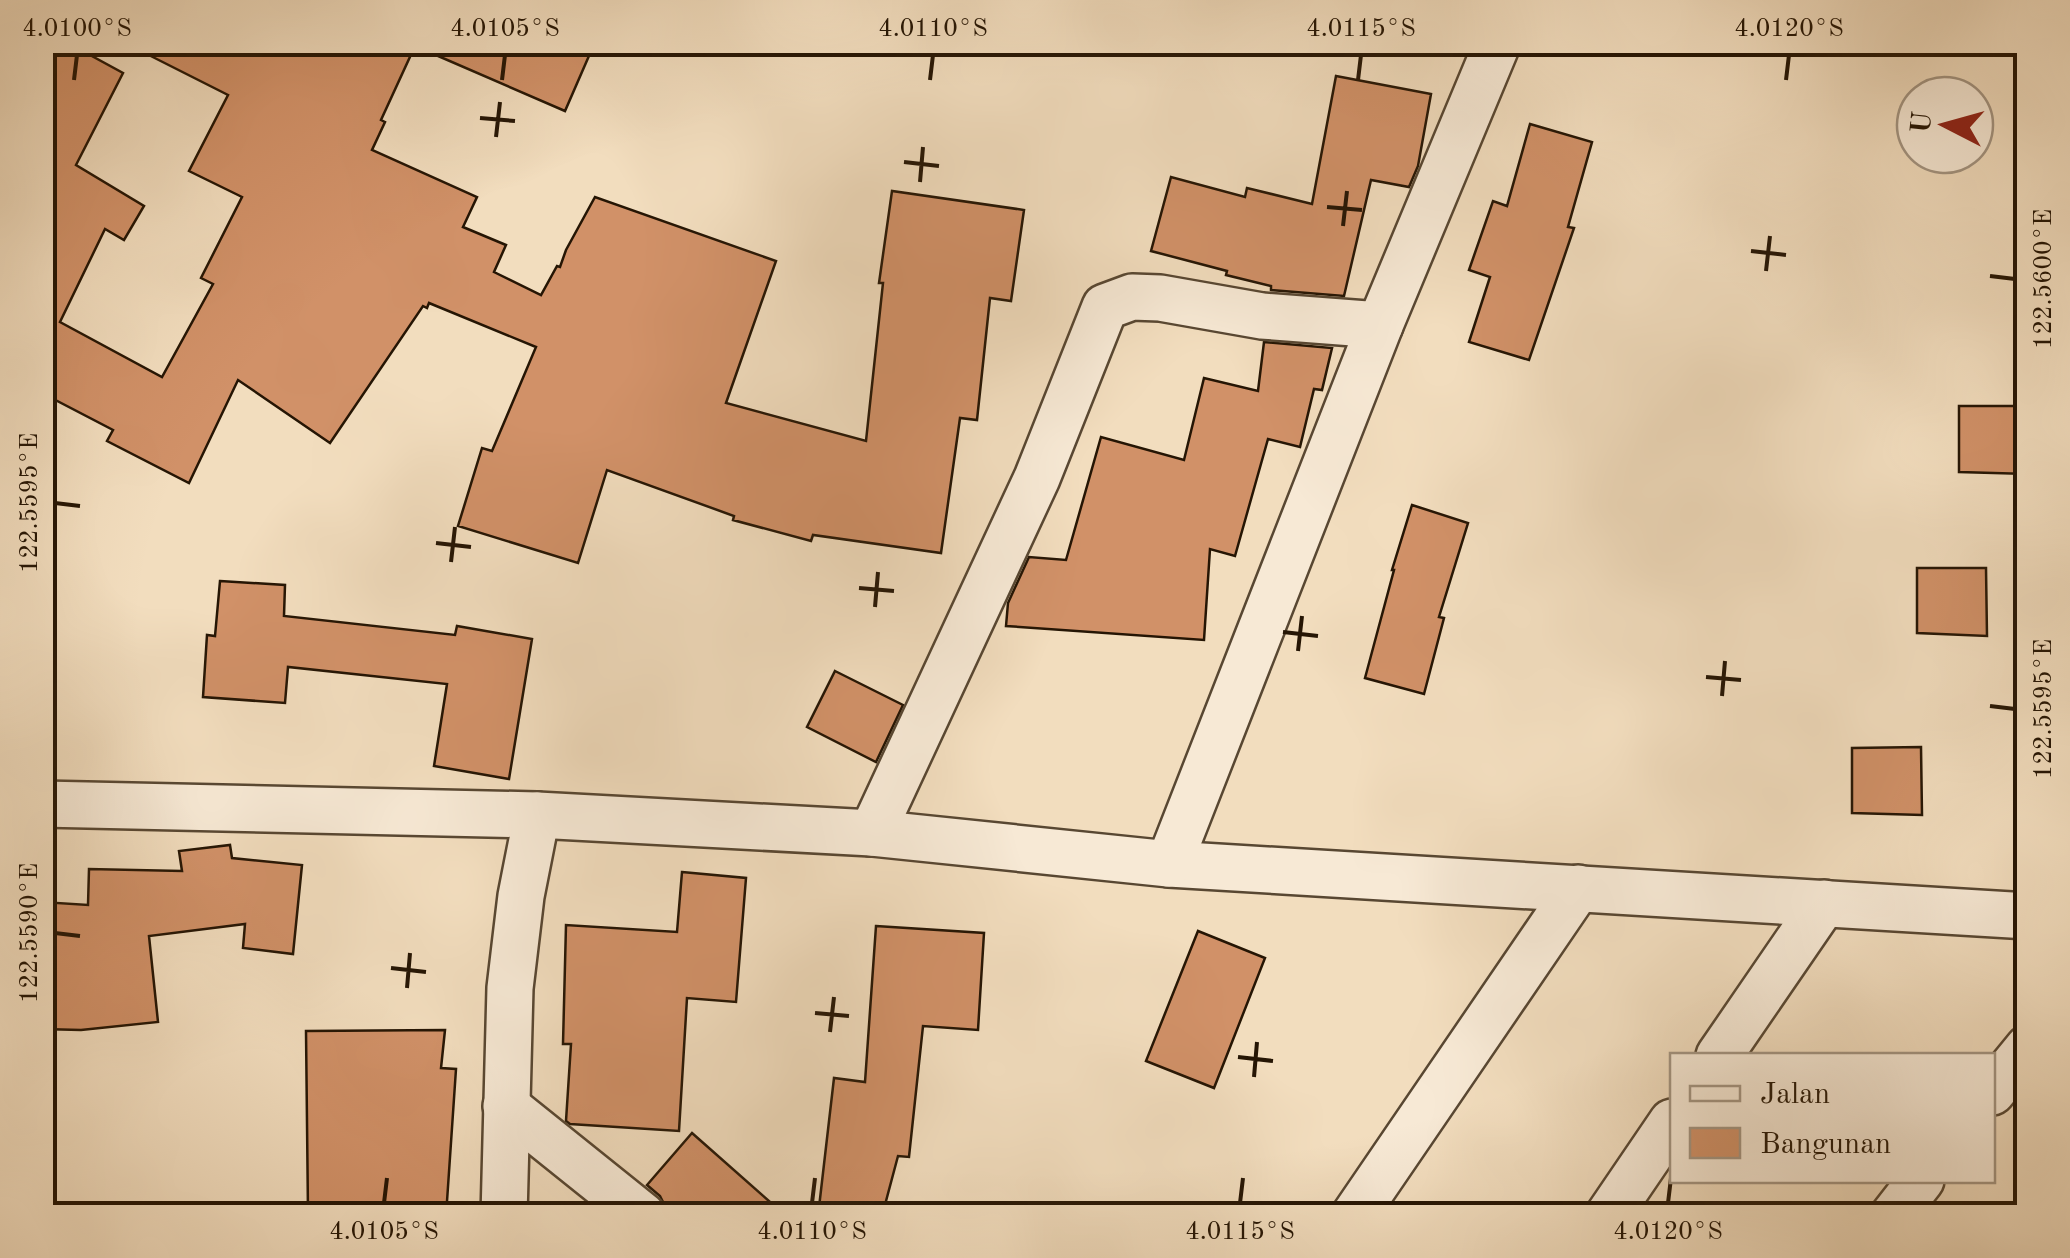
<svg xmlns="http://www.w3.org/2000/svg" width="2070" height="1258" viewBox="0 0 2070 1258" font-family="'Old Standard TT',serif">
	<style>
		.building { fill: #d19168; stroke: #251504; stroke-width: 2.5 }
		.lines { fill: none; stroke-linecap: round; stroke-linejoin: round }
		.street-casing { stroke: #584732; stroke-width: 50 }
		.street { stroke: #f7e9d5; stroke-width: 45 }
		.ticks { fill: none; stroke: #251504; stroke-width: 4 }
		.neatline { fill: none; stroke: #251504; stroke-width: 4 }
		.ticks-label { font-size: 25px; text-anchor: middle; fill: #251504 }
	</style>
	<rect width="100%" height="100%" fill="#f2ddbe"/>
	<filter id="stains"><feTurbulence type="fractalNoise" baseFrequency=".002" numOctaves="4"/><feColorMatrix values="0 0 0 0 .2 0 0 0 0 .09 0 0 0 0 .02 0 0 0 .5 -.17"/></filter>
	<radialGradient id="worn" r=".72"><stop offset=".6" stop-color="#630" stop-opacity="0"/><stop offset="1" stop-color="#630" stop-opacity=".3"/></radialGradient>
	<!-- building -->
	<g class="building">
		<path d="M42,42h24l57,31 -47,92 68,41 -20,34 -19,-11 -45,93 102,55 51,-93 -12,-6 41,-81 -53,-26 39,-76 -105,-53h472l-30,69 -150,-65 -34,74 4,2 -13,28 105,47 -14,30 43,18 -12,27 47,23 16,-29 3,1 6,-17 29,-53 181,64 -50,142 140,38 17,-158h-4l13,-92 132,19 -13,91 -21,-3 -13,122 -17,-2 -19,135 -128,-18 -2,6 -78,-21 1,-4 -127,-46 -29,93 -120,-37 24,-78 10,3 44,-104 -107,-44 -2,5 -4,-2 -93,137 -92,-63 -49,103 -82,-42 6,-11 -71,-37z"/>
		<path d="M1336,76l95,18 -13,72 -9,21 -38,-7 -27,116 -73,-6v-4l-45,-11 1,-4 -76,-20 20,-74 74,20 2,-9 65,16z"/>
		<path d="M1530,124l62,18 -24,85 6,1 -45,132 -60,-18 21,-65 -21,-7 24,-69 14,5z"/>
		<path d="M1264,342l68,6 -10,42 -8,-1 -14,58 -32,-8 -33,117 -25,-7 -6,91 -198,-14 2,-23 21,-46 37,3 35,-123 83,23 20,-82 54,13z"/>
		<path d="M1959,406h69v68l-69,-2z"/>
		<path d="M1412,505l56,18 -29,94 5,1 -20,76 -59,-16 29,-108h-2z"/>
		<path d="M1917,568h69l1,68 -70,-3z"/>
		<path d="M220,581l65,4 -1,31 171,19 2,-9 75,13 -23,140 -75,-13 13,-82 -159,-17 -3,36 -82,-6 4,-62 8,1z"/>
		<path d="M835,671l68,34 -27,57 -69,-35z"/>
		<path d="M1921,747l1,68 -70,-2v-65z"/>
		<path d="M230,845l2,13 70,7 -9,89 -50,-6 2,-24 -96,12 9,86 -77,8 -39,-1v-127l46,3 1,-36 93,2 -3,-20z"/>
		<path d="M682,872l64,6 -10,124 -49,-4 -8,133 -109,-7 -4,-3 5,-77h-8l3,-119 111,7z"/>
		<path d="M876,926l108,7 -6,97 -55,-4 -14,131 -11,-1 -16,60h-64l16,-138 31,4z"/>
		<path d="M1198,931l67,27 -51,130 -68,-27z"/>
		<path d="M445,1030l-4,38 15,1 -10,147 -138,-3 -2,-182z"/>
		<path d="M692,1133l94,83h-116l-10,-20 -13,-11z"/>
	</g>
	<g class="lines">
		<!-- street casing -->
		<g class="street-casing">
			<g id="street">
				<path d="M42,804l495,11 335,18 297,31 859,52"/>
				<path d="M872,833l165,-355 68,-171 27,-10 28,1 102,18 118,9"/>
				<path d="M1169,864l211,-539 118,-283"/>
				<path d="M1719,1056l105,-153"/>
				<path d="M1992,1092l36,-44"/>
				<path d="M506,1106l137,110"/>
				<path d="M504,1216l6,-228 11,-92 16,-81"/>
				<path d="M1354,1216l224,-328"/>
				<path d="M1608,1216l64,-94"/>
				<path d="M1893,1216l28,-36"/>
			</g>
		</g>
		<!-- street -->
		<use href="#street" class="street"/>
	</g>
	<!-- ticks -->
	<path class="ticks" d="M74,80l3,-25M502,80l3,-25M930,80l3,-25M1358,80l3,-25M1786,80l3,-25M480,118l35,3M496,137l4,-35M904,162l35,4M920,182l3,-35M1327,207l35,3M1343,226l4,-35M1751,251l35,4M1766,271l4,-35M1990,276l25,3M55,503l25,3M436,543l35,4M451,562l4,-35M859,588l35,3M875,607l3,-35M1283,632l35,4M1298,651l4,-35M1706,677l35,3M1722,696l3,-35M1990,706l25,3M55,933l25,3M391,968l35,4M407,988l3,-35M815,1013l34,3M830,1032l4,-35M1238,1057l35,4M1254,1077l3,-35M384,1203l3,-25M812,1203l3,-25M1240,1203l3,-25M1668,1203l3,-25"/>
	<!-- margin -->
	<rect width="2070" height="1258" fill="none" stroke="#f2ddbe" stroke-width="110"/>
	<!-- legend -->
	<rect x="1670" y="1053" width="325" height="130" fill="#f7e9d5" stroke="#a39481" stroke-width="2.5"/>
	<rect x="1690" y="1086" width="50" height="15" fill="#f7e9d5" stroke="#a39481" stroke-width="2.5"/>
	<text x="1760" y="1103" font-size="30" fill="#251504">Jalan</text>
	<rect x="1690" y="1128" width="50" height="30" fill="#d19168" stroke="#a39481" stroke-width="2.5"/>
	<text x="1760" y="1153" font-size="30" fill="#251504">Bangunan</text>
	<!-- north arrow -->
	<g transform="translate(1945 125) rotate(276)"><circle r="48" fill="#f7e9d5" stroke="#a39481" stroke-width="2.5"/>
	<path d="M0-8L18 38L0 25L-18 38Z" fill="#8f2418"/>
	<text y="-15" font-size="28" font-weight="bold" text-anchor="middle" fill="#251504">U</text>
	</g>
	<rect x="55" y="55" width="1960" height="1148" class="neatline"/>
	<g class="ticks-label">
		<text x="77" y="36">4.0100°S</text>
		<text x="505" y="36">4.0105°S</text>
		<text x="933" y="36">4.0110°S</text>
		<text x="1361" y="36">4.0115°S</text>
		<text x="1789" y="36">4.0120°S</text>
		<text transform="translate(2042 279) rotate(-90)" y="9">122.5600°E</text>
		<text transform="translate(28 503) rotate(-90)" y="9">122.5595°E</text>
		<text transform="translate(2042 709) rotate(-90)" y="9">122.5595°E</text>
		<text transform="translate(28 933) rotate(-90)" y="9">122.5590°E</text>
		<text x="384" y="1239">4.0105°S</text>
		<text x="812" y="1239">4.0110°S</text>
		<text x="1240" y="1239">4.0115°S</text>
		<text x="1668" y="1239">4.0120°S</text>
	</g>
	<rect width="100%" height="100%" filter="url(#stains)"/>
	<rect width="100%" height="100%" fill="url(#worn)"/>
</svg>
